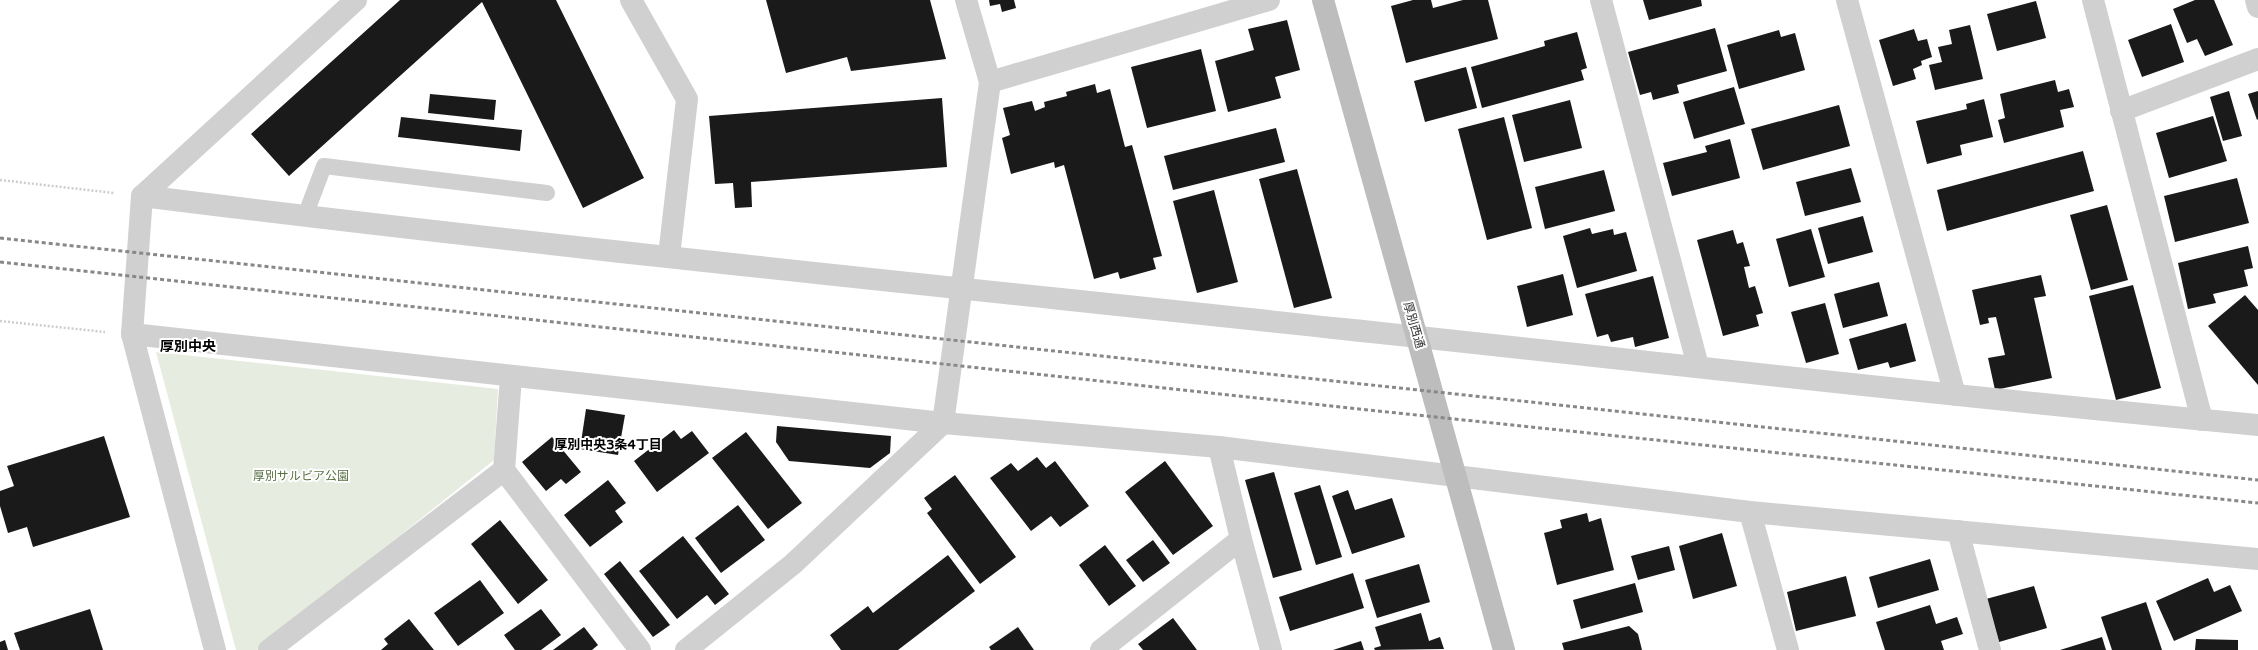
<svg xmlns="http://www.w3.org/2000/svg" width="2258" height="650" viewBox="0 0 2258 650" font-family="'Varela Round','Noto Sans JP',sans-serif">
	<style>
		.green { fill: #e6ecdf }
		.building { fill: #1a1a1a }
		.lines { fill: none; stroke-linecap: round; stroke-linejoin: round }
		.path { stroke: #cdcdcd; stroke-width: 2.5; stroke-dasharray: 2 2; stroke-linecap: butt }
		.lane { stroke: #d0d0d0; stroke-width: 16 }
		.street { stroke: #d0d0d0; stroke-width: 22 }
		.secondary { stroke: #bdbdbd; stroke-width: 22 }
		.rail { stroke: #888; stroke-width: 3; stroke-dasharray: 4 3; stroke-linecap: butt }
		.labels { text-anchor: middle; stroke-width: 4; stroke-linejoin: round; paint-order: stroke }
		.street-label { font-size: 12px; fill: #333; stroke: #fff }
		.park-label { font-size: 12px; fill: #56703f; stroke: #fff }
		.neighbourhood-label { font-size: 13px; font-weight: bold; fill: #000; stroke: #fff }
		.quarter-label { font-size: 14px; font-weight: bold; fill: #000; stroke: #fff }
	</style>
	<rect width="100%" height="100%" fill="#fff"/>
	<!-- green -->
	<path class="green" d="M156,352l342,37 -4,71 -237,190h-21z"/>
	<!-- building -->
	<g class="building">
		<path d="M400,0h156l88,178 -61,30 -101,-206 -193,174 -38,-42z"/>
		<path d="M766,0h164l16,59 -95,12 -4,-14 -61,16z"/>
		<path d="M989,0h25l2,8 -14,4 -2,-8 -10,2z"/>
		<path d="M1413,0h18l2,8 30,-8h25l10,39 -92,24 -15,-57z"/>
		<path d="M1643,0h58l1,6 -53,14z"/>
		<path d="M2195,0h19l19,45 -28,11 -8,-17 -10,4 -14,-34z"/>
		<path d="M2036,1l10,37 -49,13 -10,-37z"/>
		<path d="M1287,20l13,50 -25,7 6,21 -53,14 -13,-51 39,-11 -6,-21z"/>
		<path d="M2171,24l13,38 -42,15 -14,-37z"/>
		<path d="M1970,25l13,54 -48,11 -6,-25 13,-3 -4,-15 14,-3 -3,-14z"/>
		<path d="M1715,28l12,43 -50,14 2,8 -26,7 -2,-8 -11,3 -12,-43z"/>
		<path d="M1914,29l4,12 9,-2 5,18 -11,4 1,4 -9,4 3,10 -23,7 -14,-46z"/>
		<path d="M1779,30l2,7 14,-4 10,37 -66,19 -12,-44z"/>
		<path d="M1577,32l10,36 -6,2 3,10 -102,28 -11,-41 74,-21 -1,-5z"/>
		<path d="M1201,49l15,62 -69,17 -16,-61z"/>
		<path d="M1466,67l11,41 -52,14 -11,-41z"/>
		<path d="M2055,80l3,12 11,-3 5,18 -14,3 4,17 -60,16 -6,-23 7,-2 -5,-24z"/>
		<path d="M1095,84l2,9 13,-4 15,58 7,-2 30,111 -9,2 3,11 -36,10 -2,-7 -24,7 -30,-114 -9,3 -1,-6 -43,12 -9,-36 8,-3 -7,-27 29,-7 3,10 10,-4 -1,-5 23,-6 -1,-4z"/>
		<path d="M1734,87l11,37 -51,15 -11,-37z"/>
		<path d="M2229,91l13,45 -19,5 -13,-44z"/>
		<path d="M2258,91v28l-1,1 -9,-26z"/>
		<path d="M430,94l66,6 -2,20 -66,-7z"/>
		<path d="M942,98l5,69 -196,15 1,25 -17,1 -2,-25 -18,1 -6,-68z"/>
		<path d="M1984,99l9,38 -33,8 2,10 -35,9 -11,-43 51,-12 -1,-5z"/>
		<path d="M1570,100l12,48 -58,14 -12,-47z"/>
		<path d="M1839,105l11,41 -87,24 -12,-41z"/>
		<path d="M2213,116l14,45 -58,17 -13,-45z"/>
		<path d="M401,117l121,13 -2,21 -122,-14z"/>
		<path d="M1504,117l28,111 -45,12 -29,-111z"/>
		<path d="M1276,128l9,34 -112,28 -9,-34z"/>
		<path d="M1730,139l10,39 -68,18 -9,-33 44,-11 -2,-6z"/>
		<path d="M2083,151l11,40 -147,40 -10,-41z"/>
		<path d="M1851,168l10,34 -56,14 -9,-34z"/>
		<path d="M1297,169l35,129 -38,10 -35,-129z"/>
		<path d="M1604,170l11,41 -70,18 -10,-42z"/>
		<path d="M2237,178l12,45 -74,19 -11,-46z"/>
		<path d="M1214,190l24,92 -41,11 -24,-92z"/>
		<path d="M2107,205l21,75 -37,10 -21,-75z"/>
		<path d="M1863,216l10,36 -45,12 -10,-36z"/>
		<path d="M1590,228l2,6 21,-5 1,6 12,-3 11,39 -60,17 -14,-52z"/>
		<path d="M1811,229l14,48 -36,10 -13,-48z"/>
		<path d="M1733,230l4,14 6,-2 7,24 -6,1 5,21 6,-2 8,27 -7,2 3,11 -36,10 -26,-96z"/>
		<path d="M2248,246l5,22 -9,2 4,16 -35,8 3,9 -28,6 -10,-46z"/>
		<path d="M1563,274l10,41 -46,12 -10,-41z"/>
		<path d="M2041,275l5,21 -12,2 18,80 -57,12 -7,-32 17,-3 -9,-38 -8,1 1,5 -9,2 -8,-35z"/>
		<path d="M1653,276l16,62 -34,9 -2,-10 -22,5 -3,-8 -11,3 -12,-43z"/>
		<path d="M1879,282l9,34 -45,12 -9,-34z"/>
		<path d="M2133,285l28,103 -45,12 -27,-104z"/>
		<path d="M2245,295l13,15v75l-50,-59z"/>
		<path d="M1825,303l14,51 -33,9 -15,-51z"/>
		<path d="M1906,323l10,38 -26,7 -2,-6 -30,8 -9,-31z"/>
		<path d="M586,409l39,6 -7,40 -38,-6z"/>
		<path d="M777,426l114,10 -1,17 -20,15 -81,-7 -13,-19z"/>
		<path d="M674,430l7,9 11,-8 17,22 -52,39 -23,-31z"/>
		<path d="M746,432l56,71 -34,26 -56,-71z"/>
		<path d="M104,436l26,81 -97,30 -6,-20 -19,6 -8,-27v-15l14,-5 -7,-20z"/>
		<path d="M552,437l29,35 -15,12 -5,-5 -15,12 -24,-29z"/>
		<path d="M1037,457l9,11 9,-7 34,45 -29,21 -9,-11 -20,15 -41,-53 21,-15 7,8z"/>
		<path d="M1165,461l48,65 -40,29 -48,-63z"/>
		<path d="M1274,472l28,98 -29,8 -28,-98z"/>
		<path d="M955,475l61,82 -36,27 -53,-71 5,-4 -8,-11z"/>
		<path d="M608,480l18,23 -11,8 8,11 -33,25 -26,-32z"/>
		<path d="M1320,485l22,72 -26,8 -22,-72z"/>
		<path d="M1348,490l7,20 37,-12 13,39 -53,17 -20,-58z"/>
		<path d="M738,505l27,35 -44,33 -26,-35z"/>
		<path d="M1587,513l2,9 12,-4 13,52 -57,15 -13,-52 18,-5 -2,-8z"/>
		<path d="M500,520l48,60 -30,24 -47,-60z"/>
		<path d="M1722,533l15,53 -44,13 -14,-53z"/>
		<path d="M683,536l46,58 -14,11 -8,-10 -30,24 -38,-48z"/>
		<path d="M1153,540l17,23 -27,19 -17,-22z"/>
		<path d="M1105,545l31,41 -27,20 -30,-41z"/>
		<path d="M1669,546l6,24 -37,10 -7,-24z"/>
		<path d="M948,555l27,36 -77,59h-57l-11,-15 38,-29 5,7z"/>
		<path d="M1930,559l9,31 -61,18 -9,-31z"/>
		<path d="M620,561l50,64 -17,12 -49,-63z"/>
		<path d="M1419,564l11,38 -53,16 -12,-38z"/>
		<path d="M1353,573l11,35 -74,23 -11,-34z"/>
		<path d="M1846,576l10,40 -60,15 -9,-39z"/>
		<path d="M2208,578l6,14 16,-7 12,26 -68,30 -18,-40z"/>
		<path d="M480,580l24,33 -46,33 -24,-33z"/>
		<path d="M1635,583l8,29 -62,17 -8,-29z"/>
		<path d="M2034,586l13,42 -48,14 -13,-43z"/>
		<path d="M2146,602l16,48h-50l-11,-33z"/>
		<path d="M1930,605l6,19 21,-7 6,17 -22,7 3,9h-59l-9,-28z"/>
		<path d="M90,609l13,41h-83l-6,-17z"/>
		<path d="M541,609l20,26 -20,15h-26l-11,-15z"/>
		<path d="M1421,613l8,28 11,-4 4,12 -69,1 -1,-2 7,-2 -6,-19z"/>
		<path d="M1173,618l24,32h-54l-5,-6z"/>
		<path d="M409,619l25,31h-53l7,-6 -4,-5z"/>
		<path d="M1629,626l9,8 4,16h-78l-2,-7z"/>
		<path d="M584,627l14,18 -6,5h-39z"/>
		<path d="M1018,627l16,23h-43l-2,-3z"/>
		<path d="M2102,637l4,13h-46z"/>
		<path d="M2196,639l42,1v10h-43z"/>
		<path d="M5,640l3,10h-8v-8z"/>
		<path d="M1361,641l3,9h-31z"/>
	</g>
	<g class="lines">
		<!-- path -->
		<g class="path">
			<path d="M0,180l114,13"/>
			<path d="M0,321l105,11"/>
		</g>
		<!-- lane -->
		<path class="lane" d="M305,216l19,-50 223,27"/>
		<!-- street -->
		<g class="street">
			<path d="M631,0l56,99 -18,157"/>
			<path d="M1601,0l97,366"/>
			<path d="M1847,0l108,395"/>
			<path d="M2093,0l109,420"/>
			<path d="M2256,0l2,7"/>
			<path d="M990,82l279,-82"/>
			<path d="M2121,111l137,-52"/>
			<path d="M142,196c400,50 801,90 1201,133 305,32 610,68 915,96"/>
			<path d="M132,334l811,89 276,24 531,65 508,47"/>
			<path d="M511,377l-7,93 136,180"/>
			<path d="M1219,447l22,92 30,111"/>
			<path d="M1750,512l38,138"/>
			<path d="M1958,531l32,119"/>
			<path d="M215,650l-83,-316 10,-138 214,-196"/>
			<path d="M269,650l235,-180"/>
			<path d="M686,650l107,-86 150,-141 47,-341 -24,-82"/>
			<path d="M1101,650l140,-111"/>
		</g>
		<!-- secondary -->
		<path class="secondary" d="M1323,0l181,650"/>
		<!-- rail -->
		<g class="rail">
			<path d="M0,238l2258,242"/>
			<path d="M0,262l1359,147 899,94"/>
		</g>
	</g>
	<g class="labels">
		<!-- street labels -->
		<g class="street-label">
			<text transform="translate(1414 325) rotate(74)" y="4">厚別西通</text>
		</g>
		<!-- park labels -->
		<g class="park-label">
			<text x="301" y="480">厚別サルビア公園</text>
		</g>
		<!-- neighbourhood labels -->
		<g class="neighbourhood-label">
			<text x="608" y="449">厚別中央3条4丁目</text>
		</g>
		<!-- quarter labels -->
		<g class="quarter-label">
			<text x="188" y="351">厚別中央</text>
		</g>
	</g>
</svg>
